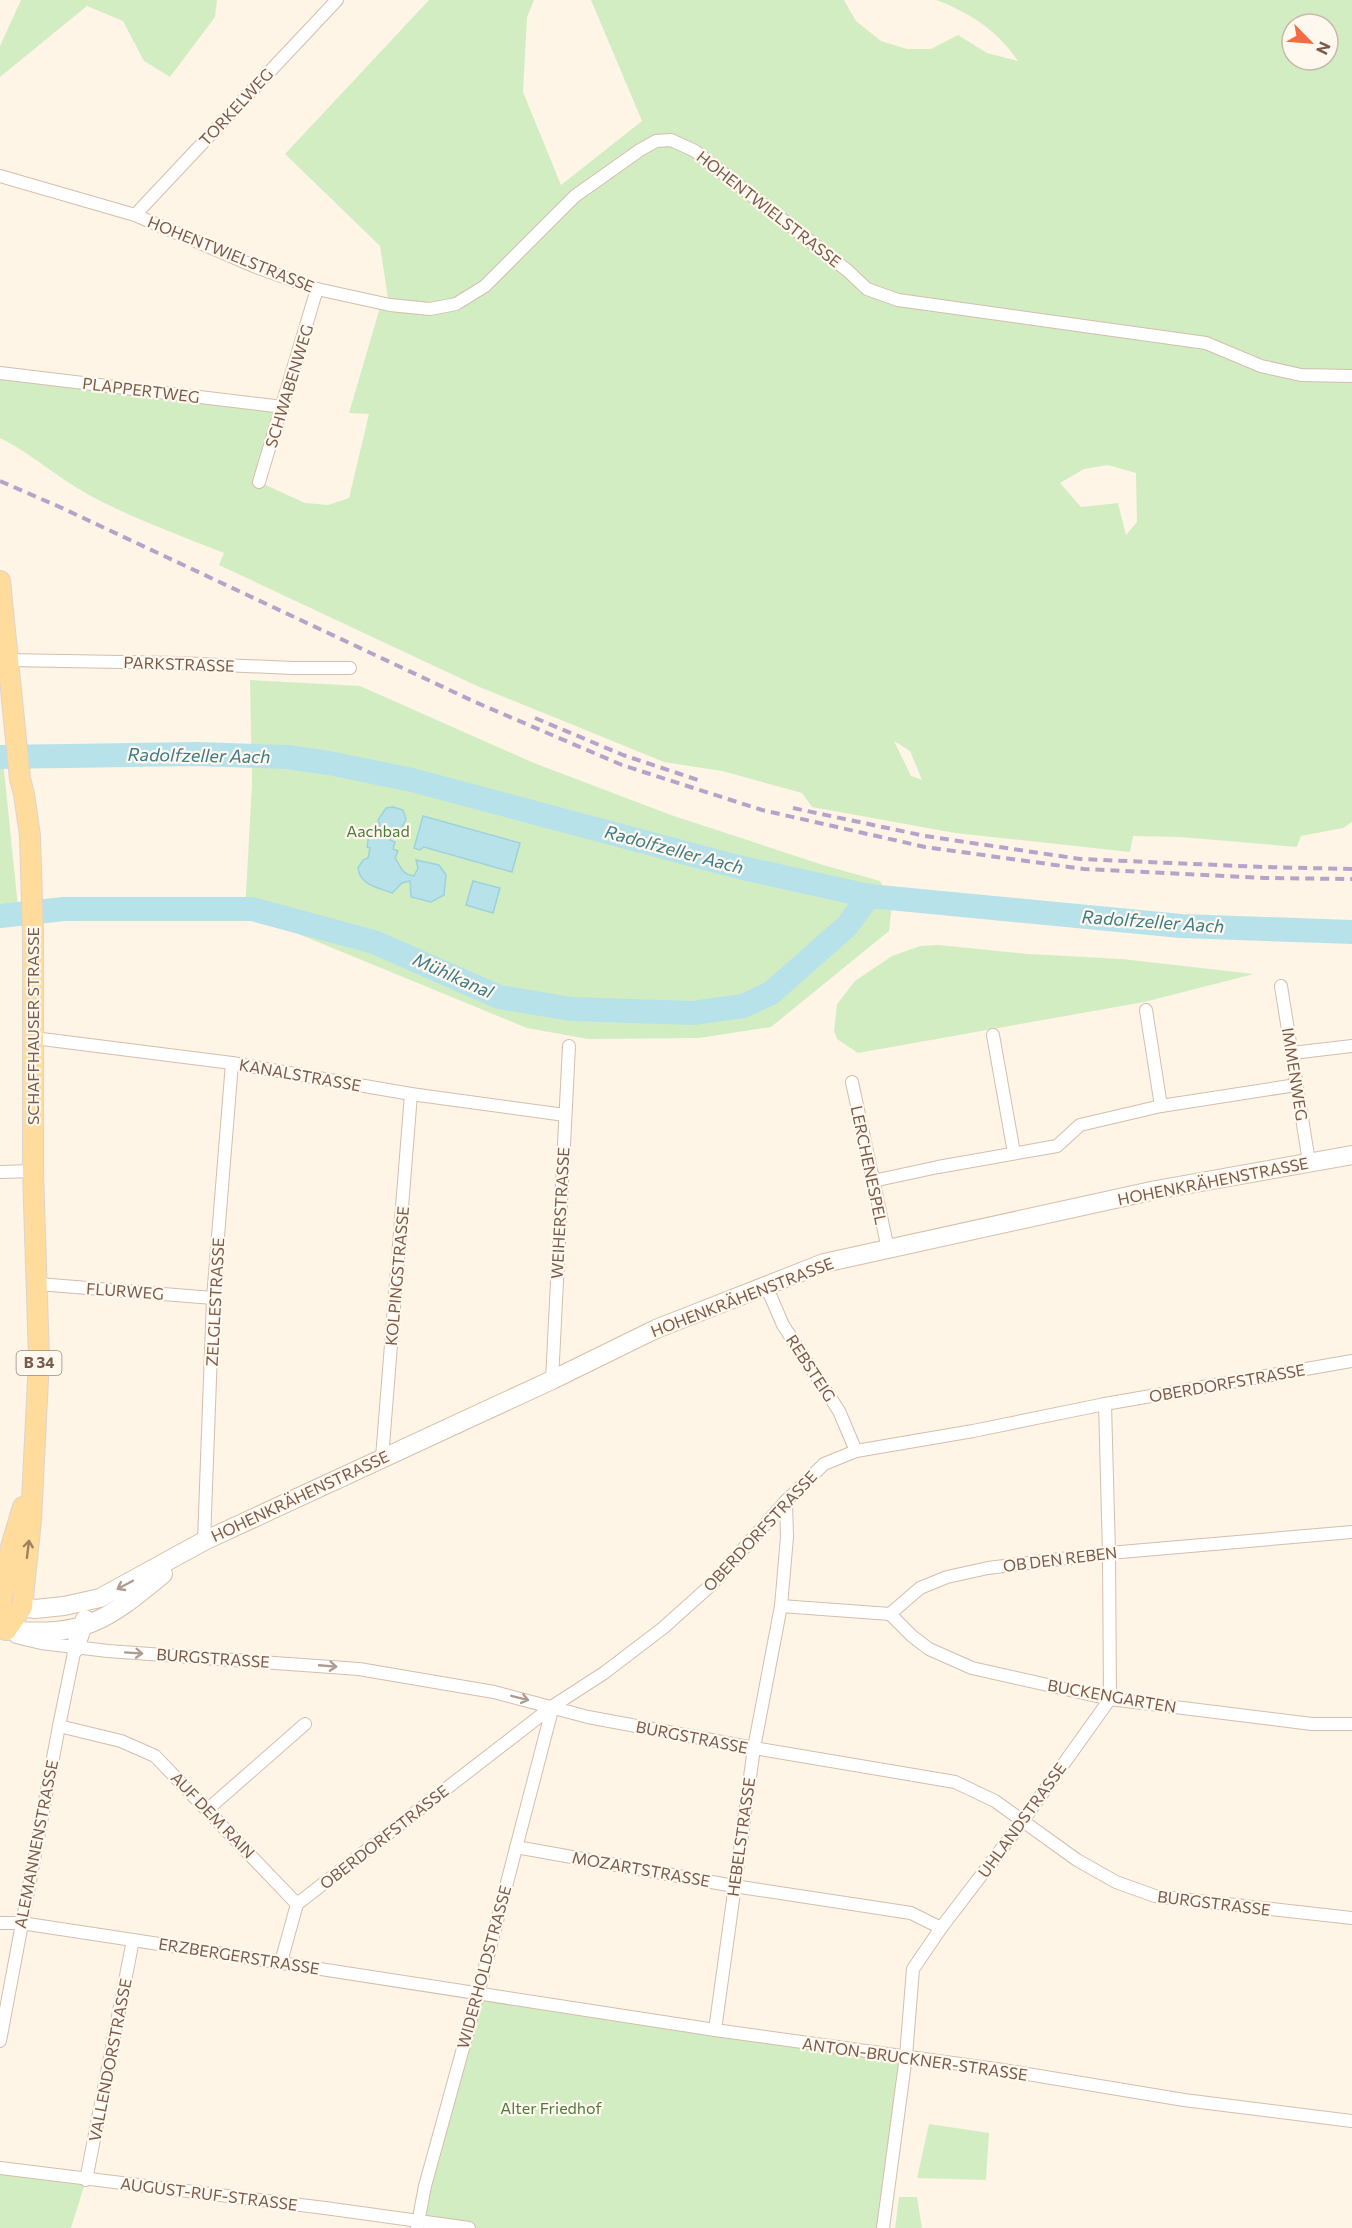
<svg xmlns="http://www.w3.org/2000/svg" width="1352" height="2228" viewBox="0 0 1352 2228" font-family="Commissioner,sans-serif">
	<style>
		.green { fill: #d3edc2; fill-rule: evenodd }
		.water { fill: #b8e2ea; stroke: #9dd2dd; stroke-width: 1.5 }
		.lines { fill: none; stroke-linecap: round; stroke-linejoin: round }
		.river { stroke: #b8e2ea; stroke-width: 24 }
		.minor-casing { stroke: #d4bead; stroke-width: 14 }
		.secondary-casing { stroke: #d7bfaa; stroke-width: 20 }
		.primary-casing { stroke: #dcd4cf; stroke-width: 22 }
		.minor { stroke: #fff; stroke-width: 12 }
		.secondary { stroke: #fff; stroke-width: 18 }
		.primary { stroke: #ffdb9c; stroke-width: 20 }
		.rail { stroke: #b8a2ca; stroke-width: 4; stroke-dasharray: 9 6; stroke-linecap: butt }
		.oneway { stroke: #a28161 }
		.oneway2 { stroke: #af9c91 }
		.labels { text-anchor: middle; stroke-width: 4.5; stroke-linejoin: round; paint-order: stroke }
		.shield { fill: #fff8ee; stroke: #a2897a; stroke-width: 1.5 }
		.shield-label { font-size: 15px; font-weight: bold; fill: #7a5a48 }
		.street-label { font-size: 16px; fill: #7a5a48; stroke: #fff8ee }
		.park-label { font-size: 16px; fill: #4d7a3c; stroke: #fff8ee }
		.water-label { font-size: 18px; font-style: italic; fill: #3c7b88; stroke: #fff8ee }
	</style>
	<rect width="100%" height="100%" fill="#fef5e6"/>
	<!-- green -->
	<g class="green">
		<path d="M21,0h196l-2,17 -45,60 -26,-16 -21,-40 -36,-15 -87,71v-31z"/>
		<path d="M429,0h105l-7,17 -4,75 38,93 81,-64 -51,-121h253l12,21 25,20 26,8h24l27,-14 29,18 31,8c-20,-30 -49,-49 -82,-61h416v822l-9,6 -42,8 -4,11 -117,-10 -47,-1 -3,16 -175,-19 -143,-26 -10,-14 -80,-22 -58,-9 -187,-76 -258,-121 5,-12c-46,-18 -92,-35 -135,-58 -31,-17 -57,-41 -89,-57v-65l283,34 -24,75 46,21 23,2 21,-7 20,-84 -20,-1 32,-109 8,1 -9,-59 -95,-92zM1292,24h36v36h-36zM1108,465l28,8 1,49 -11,13 -8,-32 -37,4 -21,-24 24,-14zM894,741l16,10 12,29 -11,-4z"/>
		<path d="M250,680l110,6 174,77 137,52 152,50 57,16 12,23 -3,27 -118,96 -72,11 -111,1 -61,-11 -282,-116 7,-128z"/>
		<path d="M3,760l16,157 -19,2v-158z"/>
		<path d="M939,945l90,9 93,5 132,15 -110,28 -286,51 -21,-14 -3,-8 3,-27 18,-23 37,-25 28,-10z"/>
		<path d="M478,1994l428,62 -29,172h-408l-50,-7z"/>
		<path d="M929,2124l60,9 -3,47 -69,-2z"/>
		<path d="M0,2168l86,12 -15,48h-71z"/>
		<path d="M899,2197h18l5,31h-27z"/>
	</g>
	<!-- water -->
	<g class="water">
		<path d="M393,807l10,3 3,9 -7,15h-7l-2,6 5,2 -2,7 5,2 -3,7c7,10 6,16 19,18l4,-8 -2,-8 23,5 7,10 -2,20 -13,7 -20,-5 -1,-16 -8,2 -10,10c-15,-6 -32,-8 -34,-25l5,-8 5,-2 2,-10 -3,-1 2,-12h2l3,-9h6l-2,-6 8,-12z"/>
		<path d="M423,816l97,27 -8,29 -88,-25 -4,3 -6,-2z"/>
		<path d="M473,881l27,7 -7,25 -27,-8z"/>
	</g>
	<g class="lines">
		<!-- river -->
		<g class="river">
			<path d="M0,757l197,-3 90,3 42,6 83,17 326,87 131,29 312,30 171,6"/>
			<path d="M0,916l64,-7h188l122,33 125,55 72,12 122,4 50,-7 28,-13 76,-67 22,-30"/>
		</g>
		<!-- minor casing -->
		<g class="minor-casing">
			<g id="minor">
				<path d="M0,176l135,39 121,52 61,22 73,16 40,4 26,-5 29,-18 90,-90 65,-46 16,-9 15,-1 24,11 153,120 19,18 31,11 308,43 55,23 40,9 51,1"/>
				<path d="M135,215l202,-215"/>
				<path d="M0,373l283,34"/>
				<path d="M259,482l58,-193"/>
				<path d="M8,660l170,3 115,5h57"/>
				<path d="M1281,986l28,176"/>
				<path d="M1146,1010l15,96"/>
				<path d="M993,1035l21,118"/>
				<path d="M34,1038l198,25 179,31 154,21"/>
				<path d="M1292,1053l60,-7"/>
				<path d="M852,1082l36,167"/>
				<path d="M0,1172l33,-1"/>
				<path d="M873,1181l65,-14 119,-21 23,-21 81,-19 135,-21"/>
				<path d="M38,1284l175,14"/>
				<path d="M764,1285l7,12 12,28 56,86 17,40"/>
				<path d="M552,1380l17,-334"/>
				<path d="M382,1458l29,-364"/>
				<path d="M204,1541l9,-243 19,-235"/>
				<path d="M781,1606l109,8 30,-26 27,-11 41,-9 121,-15 243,-21"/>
				<path d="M890,1614l22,22 17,13 43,19 138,31 202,25h40"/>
				<path d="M16,1637l25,6 67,8 251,18 135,23 94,25 166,31 201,34 40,19 82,59 39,22 39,14 197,22"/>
				<path d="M59,1726l62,15 34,15 142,148 -16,58"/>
				<path d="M208,1809l97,-85"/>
				<path d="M516,1847l218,39 177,27 30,15"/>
				<path d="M297,1904l256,-198 51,-33 59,-45 48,-43 75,-84 38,-37 32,-13 117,-20 132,-27 247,-43"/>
				<path d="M0,1923h21l112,17 582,90 288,40 181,30 168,21"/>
				<path d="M715,2030l39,-282 27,-142 6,-69 -1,-36"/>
				<path d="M0,2041l59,-315 16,-78"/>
				<path d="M0,2168l325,40 144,20"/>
				<path d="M86,2180l47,-240"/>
				<path d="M417,2228l8,-42 53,-192 75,-288"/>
				<path d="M883,2228l23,-172 7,-87 28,-41 81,-106 88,-123 -1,-146 -4,-149"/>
			</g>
		</g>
		<!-- secondary casing -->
		<g class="secondary-casing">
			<g id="secondary">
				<path d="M22,1607l13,2 29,-3 36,-8 104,-57 348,-161 104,-51 168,-66 332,-73 196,-35"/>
				<path d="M6,1630c78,7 99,-8 157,-56"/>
				<path d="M75,1648l10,-29"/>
			</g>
		</g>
		<!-- primary casing -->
		<g class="primary-casing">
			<g id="primary">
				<path d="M0,581l20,198 4,15 6,42 3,99v236l6,188 -8,161 -9,87 -16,23"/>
				<path d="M6,1630l-5,-27 10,-56 12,-40"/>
			</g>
		</g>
		<!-- minor -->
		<use href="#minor" class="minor"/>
		<!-- secondary -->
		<use href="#secondary" class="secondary"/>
		<!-- primary -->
		<use href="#primary" class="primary"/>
		<!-- rail -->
		<g class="rail">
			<path d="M0,481l62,27 413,194 147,63 140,45 163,37 159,22 181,9 87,1"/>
			<path d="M535,718l88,37 75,25"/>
			<path d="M793,808l132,28 155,23 183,8 89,2"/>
		</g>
	</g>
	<!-- one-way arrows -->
	<defs><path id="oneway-shaft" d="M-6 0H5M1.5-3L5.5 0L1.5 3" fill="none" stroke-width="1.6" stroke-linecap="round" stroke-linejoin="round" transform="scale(1.5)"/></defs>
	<use class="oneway" href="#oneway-shaft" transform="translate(28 1549) rotate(-83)"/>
	<g class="oneway2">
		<use href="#oneway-shaft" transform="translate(125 1585) rotate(152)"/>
		<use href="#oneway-shaft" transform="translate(134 1653) rotate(4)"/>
		<use href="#oneway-shaft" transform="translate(328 1666) rotate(5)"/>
		<use href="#oneway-shaft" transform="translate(520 1698) rotate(14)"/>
	</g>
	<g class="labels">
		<!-- shield labels -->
		<rect class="shield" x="16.5" y="1351" width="45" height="24" rx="4.5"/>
		<g class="shield-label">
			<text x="39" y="1368">B 34</text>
		</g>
		<!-- street labels -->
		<g class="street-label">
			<text transform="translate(236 107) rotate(-47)" y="6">TORKELWEG</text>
			<text transform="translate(769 209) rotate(38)" y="6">HOHENTWIELSTRASSE</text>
			<text transform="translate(231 254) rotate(22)" y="6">HOHENTWIELSTRASSE</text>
			<text transform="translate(289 386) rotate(-73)" y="6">SCHWABENWEG</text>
			<text transform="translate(141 390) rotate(7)" y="6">PLAPPERTWEG</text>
			<text transform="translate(179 664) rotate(2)" y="6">PARKSTRASSE</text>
			<text transform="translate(33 1026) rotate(-90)" y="6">SCHAFFHAUSER STRASSE</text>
			<text transform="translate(1295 1074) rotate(81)" y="6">IMMENWEG</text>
			<text transform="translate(300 1075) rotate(10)" y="6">KANALSTRASSE</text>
			<text transform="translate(869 1165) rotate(78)" y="6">LERCHENESPEL</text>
			<text transform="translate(1213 1181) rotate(-11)" y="6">HOHENKRÄHENSTRASSE</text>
			<text transform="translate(560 1213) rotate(-87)" y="6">WEIHERSTRASSE</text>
			<text transform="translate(397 1276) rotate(-85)" y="6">KOLPINGSTRASSE</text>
			<text transform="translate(125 1291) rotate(4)" y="6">FLURWEG</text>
			<text transform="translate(742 1297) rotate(-21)" y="6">HOHENKRÄHENSTRASSE</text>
			<text transform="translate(215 1302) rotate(-87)" y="6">ZELGLESTRASSE</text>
			<text transform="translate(811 1368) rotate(57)" y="6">REBSTEIG</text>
			<text transform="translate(1227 1383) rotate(-10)" y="6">OBERDORFSTRASSE</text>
			<text transform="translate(300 1496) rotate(-25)" y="6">HOHENKRÄHENSTRASSE</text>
			<text transform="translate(760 1531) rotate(-47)" y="6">OBERDORFSTRASSE</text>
			<text transform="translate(1060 1559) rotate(-7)" y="6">OB DEN REBEN</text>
			<text transform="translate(213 1658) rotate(4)" y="6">BURGSTRASSE</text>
			<text transform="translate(1112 1696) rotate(10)" y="6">BUCKENGARTEN</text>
			<text transform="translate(692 1737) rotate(11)" y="6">BURGSTRASSE</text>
			<text transform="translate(213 1815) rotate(46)" y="6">AUF DEM RAIN</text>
			<text transform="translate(1022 1820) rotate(-54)" y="6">UHLANDSTRASSE</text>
			<text transform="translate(384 1837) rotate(-38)" y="6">OBERDORFSTRASSE</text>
			<text transform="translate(741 1837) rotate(-82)" y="6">HEBELSTRASSE</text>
			<text transform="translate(36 1844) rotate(-79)" y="6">ALEMANNENSTRASSE</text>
			<text transform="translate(641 1869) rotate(10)" y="6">MOZARTSTRASSE</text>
			<text transform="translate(1214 1903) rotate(7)" y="6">BURGSTRASSE</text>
			<text transform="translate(239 1956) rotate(9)" y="6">ERZBERGERSTRASSE</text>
			<text transform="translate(484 1967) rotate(-75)" y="6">WIDERHOLDSTRASSE</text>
			<text transform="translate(915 2059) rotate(8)" y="6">ANTON-BRUCKNER-STRASSE</text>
			<text transform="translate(110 2060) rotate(-79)" y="6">VALLENDORSTRASSE</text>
			<text transform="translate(209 2194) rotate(7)" y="6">AUGUST-RUF-STRASSE</text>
		</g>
		<!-- park labels -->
		<g class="park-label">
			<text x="378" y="837">Aachbad</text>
			<text x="551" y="2114">Alter Friedhof</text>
		</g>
		<!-- water labels -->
		<g class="water-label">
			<text transform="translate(199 756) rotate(1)" y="6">Radolfzeller Aach</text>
			<text transform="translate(674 850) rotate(15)" y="6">Radolfzeller Aach</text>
			<text transform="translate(1153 922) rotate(4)" y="6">Radolfzeller Aach</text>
			<text transform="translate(453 976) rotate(24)" y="6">Mühlkanal</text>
		</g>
	</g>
	<!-- north arrow -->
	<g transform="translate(1310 42) rotate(115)"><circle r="28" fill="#fff8ee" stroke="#cab9ac" stroke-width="1.5"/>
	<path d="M0-4.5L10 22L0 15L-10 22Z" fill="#f26b41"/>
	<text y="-9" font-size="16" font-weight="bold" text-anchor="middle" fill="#7a5a48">N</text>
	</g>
</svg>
